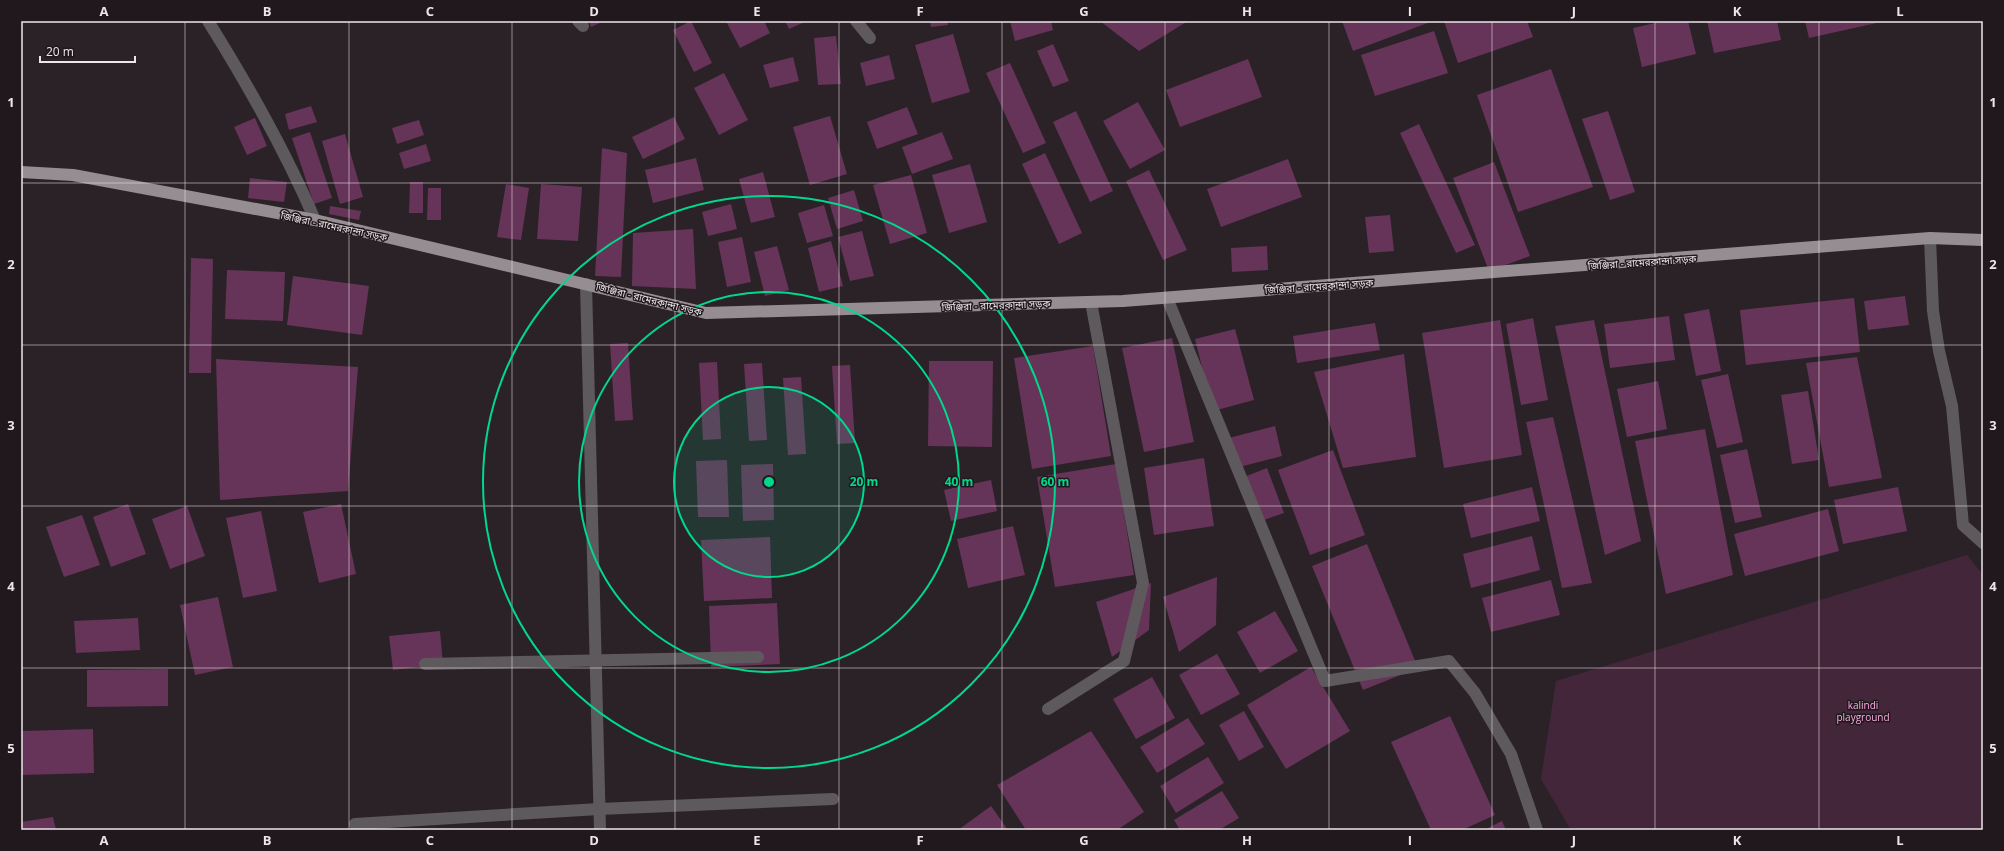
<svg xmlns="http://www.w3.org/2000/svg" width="2004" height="851" viewBox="0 0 2004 851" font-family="'Open Sans','Noto Sans Bengali',sans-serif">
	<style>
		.green { fill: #44263b }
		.building { fill: #663458 }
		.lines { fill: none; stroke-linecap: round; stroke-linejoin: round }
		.minor { stroke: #5d595c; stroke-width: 12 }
		.major { stroke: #968d93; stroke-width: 12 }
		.grid { fill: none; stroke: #ece6ea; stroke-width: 1; stroke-opacity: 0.55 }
		.ring { fill: none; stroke: #00d98c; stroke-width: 2 }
		.labels { text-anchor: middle; stroke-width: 3; stroke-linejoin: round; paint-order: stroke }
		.street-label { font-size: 10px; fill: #ece6ea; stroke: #20181d }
		.park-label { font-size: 10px; fill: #fcabe3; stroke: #20181d }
		.centre { fill: #00d98c; stroke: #20181d; stroke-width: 2 }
		.ring-label { font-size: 12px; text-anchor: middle; font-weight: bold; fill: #00d98c; stroke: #20181d; stroke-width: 3; stroke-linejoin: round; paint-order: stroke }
		.neatline { fill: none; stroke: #ece6ea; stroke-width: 1.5 }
		.grid-label { font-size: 13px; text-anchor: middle; font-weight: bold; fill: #ece6ea }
	</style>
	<rect width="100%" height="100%" fill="#2a2227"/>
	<!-- green -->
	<path class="green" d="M1967,555l16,20v255h-412l-30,-51 15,-98z"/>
	<!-- building -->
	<g class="building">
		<path d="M589,21h15l-13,6z"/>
		<path d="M691,21l21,42 -18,9 -21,-42z"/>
		<path d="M726,21h38l6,12 -30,15z"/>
		<path d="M785,21h22l-18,8z"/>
		<path d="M930,21h17l1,4 -17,2z"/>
		<path d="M1010,21h41l2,9 -38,11z"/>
		<path d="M1100,21h88l-49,30z"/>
		<path d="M1342,21h91l-80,30z"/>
		<path d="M1444,21h83l6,16 -75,26z"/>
		<path d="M1664,21h24l8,33 -54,13 -9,-39z"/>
		<path d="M1707,21h70l4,19 -67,13z"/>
		<path d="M1805,21h76v1l-72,16z"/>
		<path d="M1434,31l14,42 -73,23 -14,-41z"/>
		<path d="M953,34l17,58 -38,11 -17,-58z"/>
		<path d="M836,36l5,48 -23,1 -4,-47z"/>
		<path d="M1053,44l16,37 -16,6 -16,-36z"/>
		<path d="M889,55l6,24 -29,7 -6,-23z"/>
		<path d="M793,57l6,24 -29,7 -7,-23z"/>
		<path d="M1248,59l14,38 -82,30 -14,-37z"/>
		<path d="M1010,63l36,80 -23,10 -37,-80z"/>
		<path d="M1551,69l42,118 -75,25 -41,-117z"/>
		<path d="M724,73l24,47 -29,15 -25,-47z"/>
		<path d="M1138,102l27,48 -35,19 -27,-48z"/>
		<path d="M311,106l6,16 -28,8 -4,-16z"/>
		<path d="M907,107l11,27 -41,15 -10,-27z"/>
		<path d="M1076,111l37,80 -23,11 -37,-80z"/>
		<path d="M1608,111l27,81 -25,8 -28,-81z"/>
		<path d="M830,116l17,58 -37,11 -17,-58z"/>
		<path d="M674,117l11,22 -42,20 -11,-22z"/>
		<path d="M255,118l12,28 -20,9 -13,-28z"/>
		<path d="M419,120l5,15 -27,9 -5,-16z"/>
		<path d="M1419,124l56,121 -19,8 -56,-120z"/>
		<path d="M310,132l22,66 -18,6 -22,-66z"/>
		<path d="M942,132l11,27 -41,15 -10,-27z"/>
		<path d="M345,134l18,63 -23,7 -18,-63z"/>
		<path d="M426,144l5,17 -27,8 -5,-16z"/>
		<path d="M602,148l25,5 -6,124 -26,-1z"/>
		<path d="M1045,153l37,80 -23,11 -37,-80z"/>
		<path d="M696,158l8,32 -51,13 -8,-33z"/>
		<path d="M1288,159l14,38 -81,30 -14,-38z"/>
		<path d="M1494,162l36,94 -41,15 -36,-93z"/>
		<path d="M970,164l17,58 -38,11 -17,-58z"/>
		<path d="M1149,170l38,80 -24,10 -37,-79z"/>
		<path d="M763,172l12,45 -24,6 -12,-44z"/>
		<path d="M911,175l16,58 -37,11 -17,-59z"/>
		<path d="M250,178l37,4 -3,20 -36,-4z"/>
		<path d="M410,182h13v31h-14z"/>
		<path d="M506,184l23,4 -8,52 -24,-3z"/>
		<path d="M541,184l41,3 -4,54 -41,-2z"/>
		<path d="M428,188h13v32h-14z"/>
		<path d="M854,190l9,31 -26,8 -9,-31z"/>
		<path d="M731,204l6,25 -29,7 -6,-24z"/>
		<path d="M824,205l9,31 -26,7 -9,-30z"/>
		<path d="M330,206l31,5 -2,9 -30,-6z"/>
		<path d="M1390,215l4,36 -25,2 -4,-36z"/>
		<path d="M693,229l3,60 -64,-3 1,-53z"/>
		<path d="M862,231l12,45 -24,5 -12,-44z"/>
		<path d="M742,237l9,45 -24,5 -9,-45z"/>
		<path d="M831,241l12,45 -24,6 -11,-44z"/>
		<path d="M777,246l12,44 -24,6 -11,-44z"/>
		<path d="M1267,246l1,24 -36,2 -1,-24z"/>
		<path d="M191,258l22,1 -2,114h-22z"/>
		<path d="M227,270l58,2 -2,49 -58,-2z"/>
		<path d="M293,276l76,10 -7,49 -75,-10z"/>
		<path d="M1905,296l4,29 -41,5 -4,-29z"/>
		<path d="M1854,298l6,54 -114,13 -6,-55z"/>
		<path d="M1709,309l12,62 -25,5 -12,-62z"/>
		<path d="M1669,316l6,44 -65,8 -6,-44z"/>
		<path d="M1533,318l15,82 -27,5 -15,-81z"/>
		<path d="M1500,320l22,135 -78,13 -22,-135z"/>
		<path d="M1594,320l47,221 -36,14 -50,-229z"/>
		<path d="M1375,323l5,27 -83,13 -4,-27z"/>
		<path d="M1235,329l19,71 -41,11 -18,-72z"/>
		<path d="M1172,338l22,104 -50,10 -22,-104z"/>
		<path d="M628,343l5,77 -18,1 -5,-77z"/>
		<path d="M1093,346l18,110 -79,13 -18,-111z"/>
		<path d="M1404,354l12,103 -73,11 -29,-96z"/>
		<path d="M1857,357l25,121 -53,9 -23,-124z"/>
		<path d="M216,359l142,8 -10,124 -128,9z"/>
		<path d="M929,361h64l-1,86 -64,-1z"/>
		<path d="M717,362l4,77 -18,1 -4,-77z"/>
		<path d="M762,363l5,77 -18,1 -5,-77z"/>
		<path d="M850,365l5,78 -18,1 -5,-78z"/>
		<path d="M1728,374l15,68 -26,6 -16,-68z"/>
		<path d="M801,377l5,77 -18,1 -5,-77z"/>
		<path d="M1658,381l9,48 -40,8 -10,-48z"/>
		<path d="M1808,391l11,69 -27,4 -11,-69z"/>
		<path d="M1553,417l39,166 -30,5 -36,-166z"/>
		<path d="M1275,426l7,30 -46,12 -7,-30z"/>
		<path d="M1705,429l28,146 -67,19 -31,-153z"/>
		<path d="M1747,449l15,68 -27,6 -15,-68z"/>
		<path d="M1333,450l32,85 -55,20 -32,-85z"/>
		<path d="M1204,458l10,68 -60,9 -10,-67z"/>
		<path d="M727,460l2,57h-31l-2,-56z"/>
		<path d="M773,464l1,56 -31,1 -2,-56z"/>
		<path d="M1116,464l18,111 -79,12 -18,-110z"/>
		<path d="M1267,468l17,45 -29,10 -16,-44z"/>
		<path d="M991,480l6,31 -46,10 -7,-31z"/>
		<path d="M1532,487l8,34 -69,17 -8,-34z"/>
		<path d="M1898,487l9,44 -64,13 -9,-44z"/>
		<path d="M128,504l18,50 -35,13 -18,-50z"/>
		<path d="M341,504l15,70 -37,9 -16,-71z"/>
		<path d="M187,506l18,50 -35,13 -18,-50z"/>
		<path d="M1828,509l11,42 -94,25 -11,-42z"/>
		<path d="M261,511l16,80 -34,7 -17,-80z"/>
		<path d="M82,515l18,50 -36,12 -18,-50z"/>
		<path d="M1013,526l12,49 -57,13 -11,-49z"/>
		<path d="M1532,536l8,34 -69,18 -8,-34z"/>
		<path d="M770,537l2,61 -68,3 -3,-61z"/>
		<path d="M1367,544l51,124 -55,22 -51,-124z"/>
		<path d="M1217,577l-1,48 -37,27 -16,-55z"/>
		<path d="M1551,580l9,35 -69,17 -9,-34z"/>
		<path d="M1151,583l-2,47 -37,27 -16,-55z"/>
		<path d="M218,597l15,70 -38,8 -15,-70z"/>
		<path d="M777,603l3,61 -69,3 -2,-61z"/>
		<path d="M1275,611l23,40 -38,22 -23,-41z"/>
		<path d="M138,618l2,32 -64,3 -2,-32z"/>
		<path d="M440,631l3,33 -50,6 -4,-34z"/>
		<path d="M1217,654l23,40 -39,21 -22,-40z"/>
		<path d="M1311,667l39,64 -64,38 -39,-64z"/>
		<path d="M168,669v37l-81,1v-37z"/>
		<path d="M1152,677l23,41 -39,21 -23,-40z"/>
		<path d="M1244,711l20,36 -25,14 -20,-36z"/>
		<path d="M1450,716l45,99 -33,15h-31l-40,-88z"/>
		<path d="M1188,718l17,26 -48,29 -17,-26z"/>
		<path d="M93,729l1,44 -73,2v-44z"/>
		<path d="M1091,731l53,81 -27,18h-91l-29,-45z"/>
		<path d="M1208,757l16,26 -48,30 -16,-27z"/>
		<path d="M1222,791l17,27 -20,12h-39l-6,-10z"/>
		<path d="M991,806l17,24h-50z"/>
		<path d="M53,817l3,13h-35v-8z"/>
		<path d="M1502,821l4,9h-22z"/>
	</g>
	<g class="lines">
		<!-- minor -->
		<g class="minor">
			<path d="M208,21c40,64 77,129 107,199"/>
			<path d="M578,21l5,5"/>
			<path d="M856,21l14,17"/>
			<path d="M1930,238l3,73 6,40 13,55 11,119 20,18"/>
			<path d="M586,284l14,546"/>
			<path d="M1167,298l158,383 124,-20 26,32 36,61 26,76"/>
			<path d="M425,664l333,-7"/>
			<path d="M1048,709l76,-48 19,-78 -52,-281"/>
			<path d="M355,824l244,-15 234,-10"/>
		</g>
		<!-- major -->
		<path class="major" d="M21,172l52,3 242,45 391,93 417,-12 807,-63 53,2"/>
	</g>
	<!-- grid -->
	<path class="grid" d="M185,21v809M349,21v809M512,21v809M675,21v809M839,21v809M1002,21v809M1165,21v809M1329,21v809M1492,21v809M1655,21v809M1819,21v809M21,183h1962M21,345h1962M21,506h1962M21,668h1962"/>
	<!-- distance rings -->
	<circle cx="769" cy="482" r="95" fill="#00d98c" fill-opacity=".12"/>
	<g class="ring">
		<circle cx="769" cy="482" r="95"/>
		<circle cx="769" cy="482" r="190"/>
		<circle cx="769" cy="482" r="286"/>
	</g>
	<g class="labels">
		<!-- street labels -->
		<g class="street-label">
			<text transform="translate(334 226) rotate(12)" y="4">জিঞ্জিরা - রামেরকান্দা সড়ক</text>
			<text transform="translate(1642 262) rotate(-4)" y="4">জিঞ্জিরা - রামেরকান্দা সড়ক</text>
			<text transform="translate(1319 286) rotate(-4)" y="4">জিঞ্জিরা - রামেরকান্দা সড়ক</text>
			<text transform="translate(649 299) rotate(14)" y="4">জিঞ্জিরা - রামেরকান্দা সড়ক</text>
			<text transform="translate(996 305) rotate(-2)" y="4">জিঞ্জিরা - রামেরকান্দা সড়ক</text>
		</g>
		<!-- park labels -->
		<g class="park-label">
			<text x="1863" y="709">kalindi<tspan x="1863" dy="12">playground</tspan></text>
		</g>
	</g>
	<circle cx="769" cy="482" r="6" class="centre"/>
	<g class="ring-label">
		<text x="864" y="486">20 m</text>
		<text x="959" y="486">40 m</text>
		<text x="1055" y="486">60 m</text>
	</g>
	<!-- border -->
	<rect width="2004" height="851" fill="none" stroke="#20181d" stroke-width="44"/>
	<!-- scale -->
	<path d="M40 56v6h95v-6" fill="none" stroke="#ece6ea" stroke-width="2"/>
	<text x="46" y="56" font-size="12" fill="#ece6ea" stroke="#20181d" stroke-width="3" paint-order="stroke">20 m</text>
	<rect x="22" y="22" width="1960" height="807" class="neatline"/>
	<g class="grid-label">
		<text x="104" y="16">A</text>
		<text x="267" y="16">B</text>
		<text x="430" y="16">C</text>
		<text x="594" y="16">D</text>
		<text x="757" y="16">E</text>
		<text x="920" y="16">F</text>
		<text x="1084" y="16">G</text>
		<text x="1247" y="16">H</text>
		<text x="1410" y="16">I</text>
		<text x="1574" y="16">J</text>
		<text x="1737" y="16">K</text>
		<text x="1900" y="16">L</text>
		<text x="11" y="107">1</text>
		<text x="1993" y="107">1</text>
		<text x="11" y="269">2</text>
		<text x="1993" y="269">2</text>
		<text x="11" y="430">3</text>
		<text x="1993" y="430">3</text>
		<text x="11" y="591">4</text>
		<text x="1993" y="591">4</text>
		<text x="11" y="753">5</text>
		<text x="1993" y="753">5</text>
		<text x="104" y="845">A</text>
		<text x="267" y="845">B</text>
		<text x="430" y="845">C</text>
		<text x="594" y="845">D</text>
		<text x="757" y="845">E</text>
		<text x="920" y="845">F</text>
		<text x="1084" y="845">G</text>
		<text x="1247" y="845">H</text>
		<text x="1410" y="845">I</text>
		<text x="1574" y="845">J</text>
		<text x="1737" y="845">K</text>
		<text x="1900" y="845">L</text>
	</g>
</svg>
